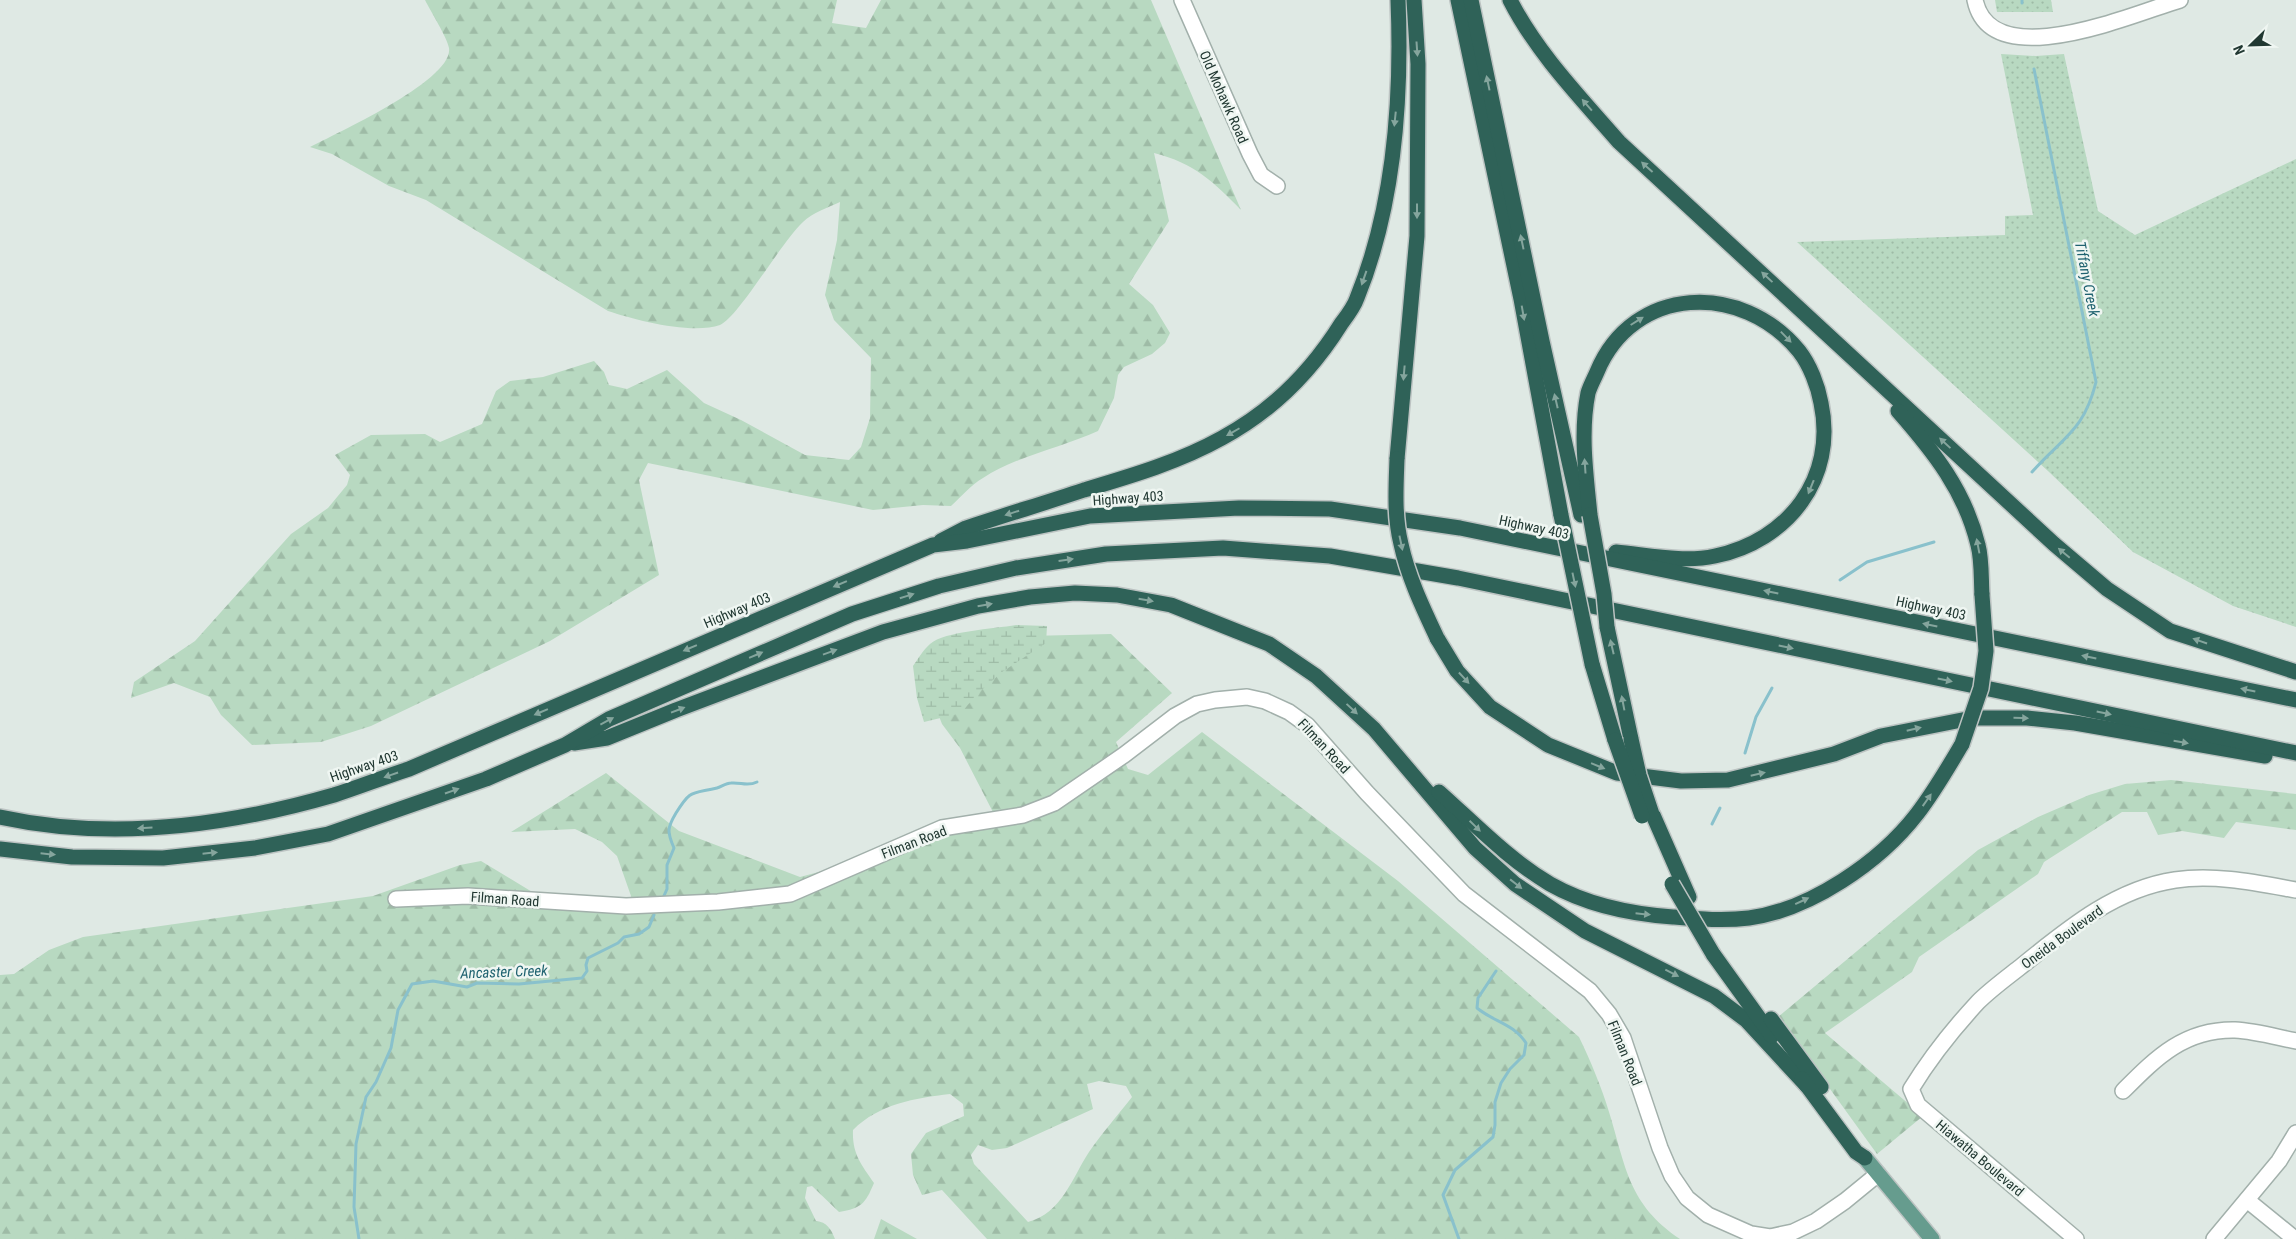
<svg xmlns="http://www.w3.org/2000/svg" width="2296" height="1239" viewBox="0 0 2296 1239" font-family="'Roboto Condensed',sans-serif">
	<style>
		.forest { fill: url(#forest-firs); fill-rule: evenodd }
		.wetland { fill: url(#wetland-marsh) }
		.park { fill: url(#park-dots) }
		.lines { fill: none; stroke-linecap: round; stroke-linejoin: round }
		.stream { stroke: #89c1cc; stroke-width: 3 }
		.minor-casing { stroke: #a2b0ab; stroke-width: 18 }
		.major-casing { stroke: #bcc3c2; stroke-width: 18 }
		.highway-casing { stroke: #bcc3c2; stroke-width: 18 }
		.minor { stroke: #fff; stroke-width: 15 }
		.major { stroke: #669c8e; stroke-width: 15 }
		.highway { stroke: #2f6258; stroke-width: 15 }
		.highway-bridge-casing { stroke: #bcc3c2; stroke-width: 18; stroke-linecap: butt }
		.highway-bridge { stroke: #2f6258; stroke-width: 15 }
		.oneway { fill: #85a59d }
		.labels { text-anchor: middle; stroke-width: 5; stroke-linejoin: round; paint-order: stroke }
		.street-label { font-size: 14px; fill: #213832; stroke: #eff6f2 }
		.water-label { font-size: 15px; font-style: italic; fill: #1f6270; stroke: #eff6f2 }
	</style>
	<defs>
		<pattern id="forest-firs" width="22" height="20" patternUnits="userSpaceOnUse" patternTransform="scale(1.25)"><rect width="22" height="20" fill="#b8d9c1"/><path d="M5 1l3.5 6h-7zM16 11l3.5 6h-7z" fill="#9ebba6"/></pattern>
		<pattern id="wetland-marsh" width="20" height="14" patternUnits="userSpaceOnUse" patternTransform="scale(1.25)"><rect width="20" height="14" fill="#b8d9c1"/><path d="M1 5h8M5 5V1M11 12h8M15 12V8" fill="none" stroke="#9ebba6"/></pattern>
		<pattern id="park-dots" width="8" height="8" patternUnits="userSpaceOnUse" patternTransform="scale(1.25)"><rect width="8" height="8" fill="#b8d9c1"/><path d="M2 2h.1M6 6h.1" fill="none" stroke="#9ebba6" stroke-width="1.8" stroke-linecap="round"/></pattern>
	</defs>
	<rect width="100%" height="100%" fill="#dfe9e4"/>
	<!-- forest -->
	<g class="forest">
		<path d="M425,0h412l-5,23 34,5 15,-28h270l90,210c-27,-28 -47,-47 -87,-57l15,68 -40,63 24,21 17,28 -5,10 -13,11 -28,13 -6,8 -4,23 -16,33c-35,16 -84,26 -115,47 -12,7 -22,19 -32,28l-28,-1 -50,5 -225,-47 -9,17 20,95 -109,66 -179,85 -50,16 -69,3 -31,-30 -11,-18 -36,-14 -43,15 3,-16 61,-41 96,-107 37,-26 19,-23 3,-10 -15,-20 36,-20 54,-1 15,8 42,-18 14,-33 14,-10 33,-4 51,-16 10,11 5,13 18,4 40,-19 37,33 37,17 64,35 44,5 12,-13 9,-29 1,-60 -37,-38 -9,-25 12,-55 3,-38c-11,5 -28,11 -37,20 -21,19 -65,96 -83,103 -28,10 -85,-5 -112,-14l-182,-111 -37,-14 -57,-32 -22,-7c25,-13 144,-67 139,-99 -2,-11 -18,-36 -24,-48z"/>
		<path d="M1111,634l61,59 -56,49 12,27 20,6 54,-43 196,149 181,156c12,25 22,49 30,75 17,55 19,92 71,127h-693l-45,-49 -20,5 -9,-20 -2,-21 15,-21 38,-17 -1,-12 -13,-10c-35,4 -71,10 -97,36 -1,24 8,34 21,53 -9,21 -12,25 -35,29l-27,-26 -5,1 -2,11 11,23c11,1 15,8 19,18h-835v-264l14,-1 35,-24 34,-13 290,-41 87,-31 21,-4 66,40 81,8 3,-13 -14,-40 -15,-14 -27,-13 -64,3 95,-59 73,58 121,46 86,-23 110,-36 -36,-70 -18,-24 -12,-31 99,-57zM1099,1081l27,5 6,11c-14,18 -30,36 -43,55 -17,26 -27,61 -61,70l-54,-58 -3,-9 7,-10 14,5 15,-2 86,-39 -6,-25z"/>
		<path d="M2171,780l125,14v36l-60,-8 -12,16 -42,-7 -24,4 -11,-23h-25l-78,50 -6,12 -119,83 -7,15 -87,61 98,83 -46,38 -99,-137 200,-167 60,-33 51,-22 36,-11z"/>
		<path d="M881,1219l36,20h-43z"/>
	</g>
	<!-- wetland -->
	<path class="wetland" d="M1016,625l31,1 -1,17 -44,29 -25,22 -16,19 -37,9 -7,-24 -4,-32c5,-7 10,-16 17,-22 15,-13 64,-15 86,-19z"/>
	<!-- park -->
	<g class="park">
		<path d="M1995,0h56l2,12h-56z"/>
		<path d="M2001,54l35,2 28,-2 34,157 37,24 161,-76v468l-63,-21 -100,-54 -85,-81 -251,-229 208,-7v-19l28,-1z"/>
	</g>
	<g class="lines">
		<!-- stream -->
		<g class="stream">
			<path d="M2022,0v3"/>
			<path d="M2032,472c31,-35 52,-41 64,-90l-62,-313"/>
			<path d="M1840,580l27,-18 67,-20"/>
			<path d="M1745,753l11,-36 16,-29"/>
			<path d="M1712,824l8,-16"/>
			<path d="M663,898l4,-9v-24l7,-17c-7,-16 -7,-20 2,-35 15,-24 15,-19 41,-25 4,-1 9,-5 14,-5 10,-1 16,4 26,-1"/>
			<path d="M359,1239l-5,-32 2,-63 10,-47 10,-15 15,-34 7,-38 14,-26 21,-3 34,6 10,-4 42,1 63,-6 5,-7 -1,-6 2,-7 30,-15 6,-6 15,-3 10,-7 5,-12"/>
			<path d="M1459,1239l-16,-44 12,-25 38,-33 2,-12v-23l6,-19 9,-14 14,-14 2,-12c-12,-19 -32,-21 -49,-35l1,-10 18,-27"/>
		</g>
		<!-- minor casing -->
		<g class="minor-casing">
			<g id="minor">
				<path d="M1182,0l68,154 11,21 16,11"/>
				<path d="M1975,0c16,77 160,13 205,0"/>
				<path d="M396,899l72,-3 158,10 92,-4 72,-8 152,-66 81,-13 31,-12 70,-48 51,-39 22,-12 18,-4 32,-3 18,4 24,11 18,13 60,68 97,101 126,97 19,23 14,24 37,110 12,28 15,22 21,17 43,19 19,3 23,-5 23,-11 29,-20 33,-27"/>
				<path d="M2123,1091c33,-33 61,-62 112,-61 20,1 41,7 61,11"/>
				<path d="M2247,1200l48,39"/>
				<path d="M2076,1239l-158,-134 -7,-16c19,-31 42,-60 67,-87 12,-12 27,-23 41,-34 46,-37 95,-79 156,-88 40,-6 82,3 121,10"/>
				<path d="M2214,1239l65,-78 17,-28"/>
			</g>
		</g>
		<!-- major casing -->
		<g class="major-casing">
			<path id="major" d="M1865,1158l67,81"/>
		</g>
		<!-- highway casing -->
		<g class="highway-casing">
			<g id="highway">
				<path d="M1458,0l63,299 40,216"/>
				<path d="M1471,0l71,341 39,174"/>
				<path d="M1510,0c27,53 70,97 109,142l435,402 53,45 63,42 126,41"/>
				<path d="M1898,411c36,41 67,80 80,134 4,15 3,34 4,50"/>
				<path d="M1397,459l20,-223 1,-172 -4,-64"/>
				<path d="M1590,515c-4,-41 -10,-82 -2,-122 2,-7 6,-14 9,-21 36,-87 145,-91 202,-21 11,14 19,35 22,52 16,75 -33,138 -106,153 -31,7 -67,-1 -99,-4"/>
				<path d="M941,541l25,-13c39,-13 79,-25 118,-38 47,-14 95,-28 138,-52 50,-27 89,-66 119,-114 6,-8 13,-17 16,-26 37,-91 45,-201 41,-298"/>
				<path d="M1607,627l24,112"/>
				<path d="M1437,638l20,33 33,36 58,38 69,28 64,8 47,-1 106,-26 47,-18 91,-18h55l48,5 190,33"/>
				<path d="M1592,664l23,76"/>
				<path d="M574,743l33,-5 69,-28 207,-78 95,-26 52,-9 45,-4 42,2 54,10 98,39 47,32 58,53 101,119 40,36 70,47 129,65 32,24 61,66"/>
				<path d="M1439,792c36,32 69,67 111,92 37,21 81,30 123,33 26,2 51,4 76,1 61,-8 131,-56 168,-104 17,-22 31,-46 45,-70"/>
				<path d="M1653,815l36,82"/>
				<path d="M0,817c110,24 227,9 334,-22 25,-8 50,-18 75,-26l524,-224 34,-4 123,-25 149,-8 91,1 130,19 836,172"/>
				<path d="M0,849l72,8 91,1 92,-10 73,-14 158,-55 79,-34 44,-26 243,-105 87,-28 77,-18 90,-14 117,-6 107,8 128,22 838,175"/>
				<path d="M1713,954l59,82"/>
				<path d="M1771,1019l50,68"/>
				<path d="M1802,1079l54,73 9,6"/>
			</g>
		</g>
		<!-- minor -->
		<use href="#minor" class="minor"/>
		<!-- major -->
		<use href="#major" class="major"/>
		<!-- highway -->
		<use href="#highway" class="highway"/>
		<!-- highway-bridge casing -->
		<g class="highway-bridge-casing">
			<g id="highway-bridge">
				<path d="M1397,459c-1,28 -3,57 4,85 7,33 22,64 36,94"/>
				<path d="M1561,515l31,149"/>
				<path d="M1590,515l14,79 3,33"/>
				<path d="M1631,739l8,36 13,39"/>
				<path d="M1615,740l27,76"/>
				<path d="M1962,744l19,-56 5,-37 -4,-56"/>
				<path d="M1672,884l41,70"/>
			</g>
		</g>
		<!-- highway-bridge -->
		<use href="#highway-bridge" class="highway-bridge"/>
	</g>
	<!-- one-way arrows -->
	<defs><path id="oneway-solid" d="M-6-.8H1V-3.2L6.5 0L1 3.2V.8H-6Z" transform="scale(1.25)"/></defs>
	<g class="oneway">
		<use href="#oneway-solid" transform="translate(1417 49) rotate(86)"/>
		<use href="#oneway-solid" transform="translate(1488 83) rotate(-102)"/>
		<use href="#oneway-solid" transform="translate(1587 105) rotate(-131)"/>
		<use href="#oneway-solid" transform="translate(1395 119) rotate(96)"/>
		<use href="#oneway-solid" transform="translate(1647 167) rotate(-138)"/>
		<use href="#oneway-solid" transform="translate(1417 211) rotate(90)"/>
		<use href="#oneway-solid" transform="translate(1522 242) rotate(-102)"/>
		<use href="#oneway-solid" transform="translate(1767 277) rotate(-137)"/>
		<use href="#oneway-solid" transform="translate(1364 278) rotate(109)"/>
		<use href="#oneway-solid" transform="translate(1523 313) rotate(80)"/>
		<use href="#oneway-solid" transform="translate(1637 321) rotate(-32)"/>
		<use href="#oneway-solid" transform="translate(1786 337) rotate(46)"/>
		<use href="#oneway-solid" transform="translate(1404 373) rotate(95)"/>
		<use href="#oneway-solid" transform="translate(1556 401) rotate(-103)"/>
		<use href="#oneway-solid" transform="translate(1233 432) rotate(150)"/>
		<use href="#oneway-solid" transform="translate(1945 443) rotate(-137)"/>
		<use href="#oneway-solid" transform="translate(1585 466) rotate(-94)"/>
		<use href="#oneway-solid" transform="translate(1811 487) rotate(112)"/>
		<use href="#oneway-solid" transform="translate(1012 513) rotate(162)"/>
		<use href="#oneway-solid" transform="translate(1401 543) rotate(78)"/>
		<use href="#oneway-solid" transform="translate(1978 546) rotate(-101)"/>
		<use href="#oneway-solid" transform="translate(2064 553) rotate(-140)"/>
		<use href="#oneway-solid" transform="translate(1066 560) rotate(-8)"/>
		<use href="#oneway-solid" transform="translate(1574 580) rotate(78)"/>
		<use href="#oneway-solid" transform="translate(840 584) rotate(157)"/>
		<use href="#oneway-solid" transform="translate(1771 592) rotate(-168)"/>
		<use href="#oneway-solid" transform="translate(907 596) rotate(-17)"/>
		<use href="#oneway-solid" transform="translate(1146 600) rotate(10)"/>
		<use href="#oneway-solid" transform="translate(985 605) rotate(-10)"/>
		<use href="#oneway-solid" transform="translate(1930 625) rotate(-168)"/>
		<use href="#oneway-solid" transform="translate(2200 641) rotate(-161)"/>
		<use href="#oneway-solid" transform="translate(1612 647) rotate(-103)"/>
		<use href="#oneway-solid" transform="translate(1786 647) rotate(12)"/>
		<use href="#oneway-solid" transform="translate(690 648) rotate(157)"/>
		<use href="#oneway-solid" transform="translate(830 652) rotate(-20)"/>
		<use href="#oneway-solid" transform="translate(756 655) rotate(-23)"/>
		<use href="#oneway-solid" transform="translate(2089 657) rotate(-168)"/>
		<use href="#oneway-solid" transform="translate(1464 678) rotate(47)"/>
		<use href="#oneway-solid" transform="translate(1945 680) rotate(12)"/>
		<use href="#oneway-solid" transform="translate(2248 690) rotate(-168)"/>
		<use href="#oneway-solid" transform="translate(1623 703) rotate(-101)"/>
		<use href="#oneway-solid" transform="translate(1352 709) rotate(43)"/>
		<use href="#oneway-solid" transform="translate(678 710) rotate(-21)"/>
		<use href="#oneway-solid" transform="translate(541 712) rotate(157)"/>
		<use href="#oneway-solid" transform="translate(2104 713) rotate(12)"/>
		<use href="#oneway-solid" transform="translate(2021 718) rotate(1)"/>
		<use href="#oneway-solid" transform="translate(607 721) rotate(-28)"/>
		<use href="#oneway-solid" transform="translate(1914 729) rotate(-13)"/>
		<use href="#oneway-solid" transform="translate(2181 742) rotate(10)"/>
		<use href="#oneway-solid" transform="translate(1598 766) rotate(22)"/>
		<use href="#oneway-solid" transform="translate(1758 774) rotate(-13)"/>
		<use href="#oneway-solid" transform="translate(391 775) rotate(161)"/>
		<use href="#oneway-solid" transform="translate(452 791) rotate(-19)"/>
		<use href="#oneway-solid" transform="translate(1927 800) rotate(-55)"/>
		<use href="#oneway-solid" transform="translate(1475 826) rotate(44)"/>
		<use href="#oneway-solid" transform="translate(145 828) rotate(177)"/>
		<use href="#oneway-solid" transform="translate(210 853) rotate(-6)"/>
		<use href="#oneway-solid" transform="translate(48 854) rotate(6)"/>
		<use href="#oneway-solid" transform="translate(1516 884) rotate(38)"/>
		<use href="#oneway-solid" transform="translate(1802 901) rotate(-25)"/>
		<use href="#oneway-solid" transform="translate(1643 914) rotate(6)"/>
		<use href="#oneway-solid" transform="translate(1672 973) rotate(27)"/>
	</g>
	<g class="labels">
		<!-- street labels -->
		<g class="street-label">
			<text transform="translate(1224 97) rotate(66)" y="5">Old Mohawk Road</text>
			<text transform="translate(1128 498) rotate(-4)" y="5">Highway 403</text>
			<text transform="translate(1534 527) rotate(12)" y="5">Highway 403</text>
			<text transform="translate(1931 608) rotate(12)" y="5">Highway 403</text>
			<text transform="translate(737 610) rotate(-23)" y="5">Highway 403</text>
			<text transform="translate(1324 746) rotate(47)" y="5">Filman Road</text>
			<text transform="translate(364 766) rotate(-19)" y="5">Highway 403</text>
			<text transform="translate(914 842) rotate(-21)" y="5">Filman Road</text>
			<text transform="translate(505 899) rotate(4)" y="5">Filman Road</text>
			<text transform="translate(2062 937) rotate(-36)" y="5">Oneida Boulevard</text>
			<text transform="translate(1625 1053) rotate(68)" y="5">Filman Road</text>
			<text transform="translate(1980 1158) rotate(40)" y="5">Hiawatha Boulevard</text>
		</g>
		<!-- water labels -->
		<g class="water-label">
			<text transform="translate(2087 279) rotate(79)" y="5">Tiffany Creek</text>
			<text transform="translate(504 972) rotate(-2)" y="5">Ancaster Creek</text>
		</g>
	</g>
	<!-- north arrow -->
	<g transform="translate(2251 45) rotate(247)" stroke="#eff6f2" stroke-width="4" paint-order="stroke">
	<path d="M0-4L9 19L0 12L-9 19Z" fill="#213832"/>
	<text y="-8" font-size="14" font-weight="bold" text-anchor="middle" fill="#213832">N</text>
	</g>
</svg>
